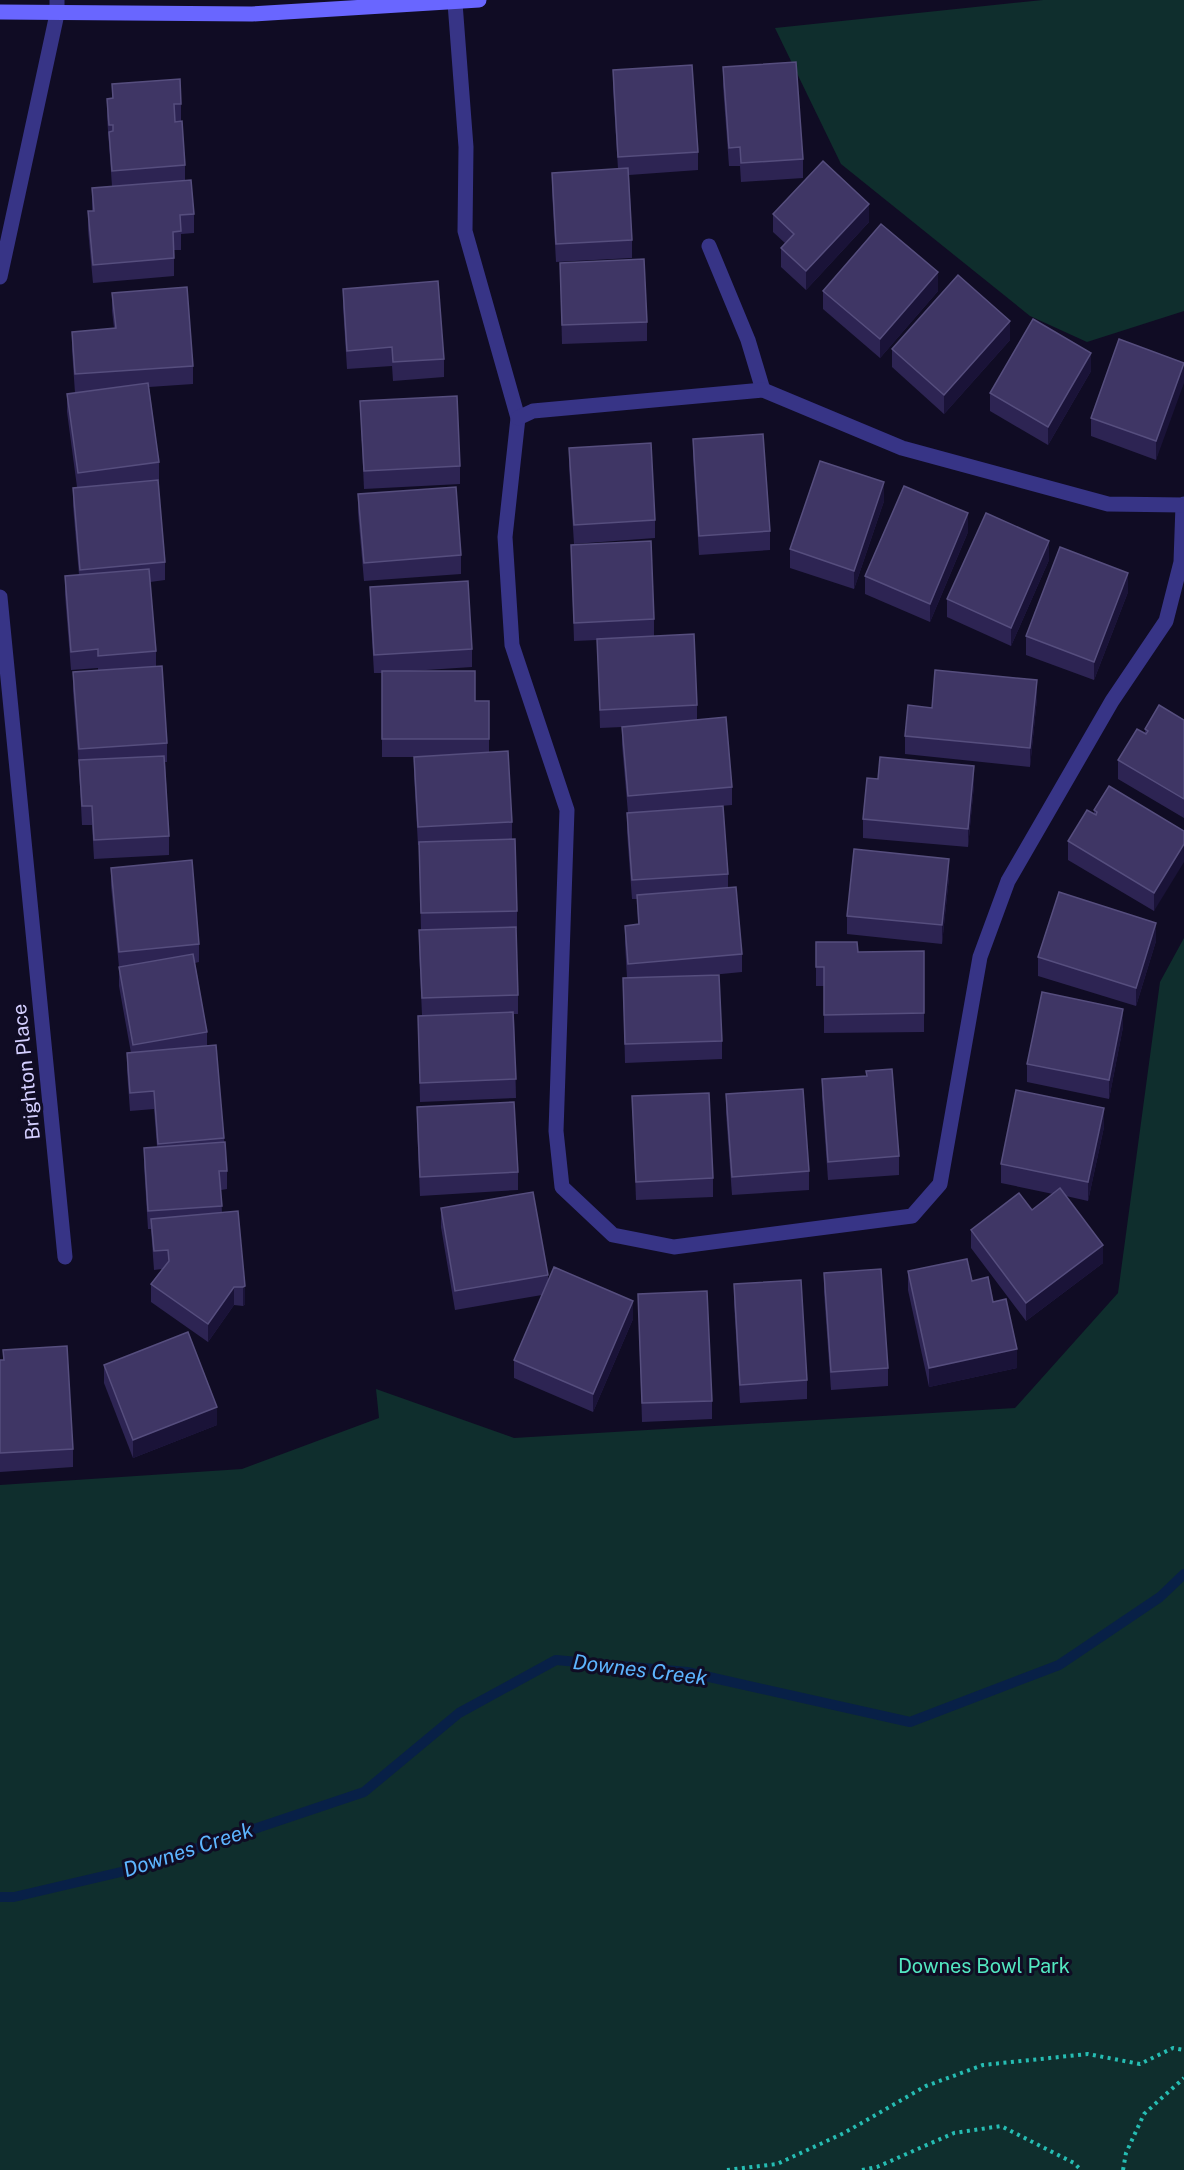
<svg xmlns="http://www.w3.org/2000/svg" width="1184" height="2170" viewBox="0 0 1184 2170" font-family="'Public Sans',sans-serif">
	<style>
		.green { fill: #0f2e2d }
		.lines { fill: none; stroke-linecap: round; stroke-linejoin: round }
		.stream { stroke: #082047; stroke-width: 10 }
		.path { stroke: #26bdb3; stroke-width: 4; stroke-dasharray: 3 4.5; stroke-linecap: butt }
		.service { stroke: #373486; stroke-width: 15 }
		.minor { stroke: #373486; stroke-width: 15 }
		.secondary { stroke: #6966ff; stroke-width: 15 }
		.wall { fill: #2d2453 }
		.shaded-wall { fill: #1a1338 }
		.building { fill: #3f3665; stroke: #564e7e; stroke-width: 1.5 }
		.labels { text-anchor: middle; stroke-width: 6; stroke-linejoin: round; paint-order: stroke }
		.street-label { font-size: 20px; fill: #d4cfff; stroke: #100c24 }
		.park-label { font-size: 20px; fill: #53e8c1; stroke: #100c24 }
		.water-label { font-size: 21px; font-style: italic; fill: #5db5ff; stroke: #100c24 }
	</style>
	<rect width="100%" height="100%" fill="#100c24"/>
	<!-- green -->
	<g class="green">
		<path d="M1043,0h141v311l-97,31 -57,-26 -189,-152 -66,-136z"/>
		<path d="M1184,938v1232h-1184v-685l242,-16 137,-51 -3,-29 138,49 501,-30 103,-115 42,-311z"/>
	</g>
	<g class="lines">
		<!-- stream -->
		<path class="stream" d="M0,1897h14l124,-29 226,-76 95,-79 97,-53 131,12 223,50 149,-57 101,-68 24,-23"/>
		<!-- path -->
		<g class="path">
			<path d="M727,2170l50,-6 67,-31 82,-47 57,-21 105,-11 52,10 33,-16 11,2"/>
			<path d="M862,2170l15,-3 77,-34 47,-7 73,37 7,7"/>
			<path d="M1123,2170l3,-17 18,-39 40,-36"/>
		</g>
		<!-- service -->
		<g class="service">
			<path d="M455,3l11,144 -1,84 53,187 -13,119 7,108 55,165 -11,321 6,56 51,48 61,12 238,-31 28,-32 40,-227 28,-76 104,-180 54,-80 15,-59 2,-57"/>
			<path d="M709,246l39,94 15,50"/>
			<path d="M518,418l15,-7 230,-21 139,58 206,56 75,1 1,-1"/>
		</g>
		<!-- minor -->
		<g class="minor">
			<path d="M0,277l57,-263v-14"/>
			<path d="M0,597l65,660"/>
		</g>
		<!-- secondary -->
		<path class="secondary" d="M0,12l252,2 227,-14"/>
	</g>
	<!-- wall -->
	<g class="wall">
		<path d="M723,67l80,92v19l-62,4 -1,-16h-11l-6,-80z"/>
		<path d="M613,70l85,82v18l-69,5 3,65v18l-76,4 -4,-71v-18l66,-4 -5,-81z"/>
		<path d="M112,84l69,20v17l4,44v15l9,34v19l-13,1v16h-7v26l-81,7 -5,-53v-19h4v-23l20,-2 -5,-69v-18l5,-1z"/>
		<path d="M773,214l96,8 -63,68 -25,-23v-19l4,-5 -12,-11z"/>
		<path d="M560,263l87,59v19l-85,3z"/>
		<path d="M343,289l101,70v18l-51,4 -1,-15 -45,3 -4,-62z"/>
		<path d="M823,291h115l-58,67 -57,-49z"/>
		<path d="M112,293l81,73v18l-44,3 10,75v18l-1,1 7,81v18l-15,2 6,69v15l11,77v19h-2l4,74v19l-75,4 -2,-34h-10l-3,-57 -6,-77v-19l25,-2v-2l-27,2 -6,-75v-19l14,-1 -6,-69v-18l4,-1 -10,-75v-18l8,-1 -3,-43v-18l42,-4 -2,-17z"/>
		<path d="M1010,340l-66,74 -52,-47v-18z"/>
		<path d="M1184,363l-28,97 -65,-24v-18z"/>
		<path d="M1091,371l-43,74 -58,-34v-18z"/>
		<path d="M360,401l100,65v18l-96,5z"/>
		<path d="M693,439l77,92v19l-71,5 -6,-98z"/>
		<path d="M569,448l86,72v18l-81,6 -5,-78z"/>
		<path d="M358,494l103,61v19l-97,7 -6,-68z"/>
		<path d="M884,501l-30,88 -64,-21v-19z"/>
		<path d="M968,532l-38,90 -65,-28v-18z"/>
		<path d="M571,545l83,74v17l43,69v15l35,67v18l-46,4 42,65v13l14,67v18l-31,3 11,66v18l-97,4 -2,-85h4l-2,-34v-18l13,-2 -1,-25h-5l-5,-67v-19h1l-6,-68v-18l-22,1 -3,-88 -23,1z"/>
		<path d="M1049,560l-38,86 -64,-29v-18z"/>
		<path d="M370,587l102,62v18l-61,4 64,30h14v52l23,69v17l5,72v18h-1l2,66v19h-4l2,84 -96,4 -2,-86 4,-1 -3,-66v-19h2l-2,-85h-1l-4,-70v-18h-32v-84h-8l-4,-68z"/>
		<path d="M1128,592l-34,88 -68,-25v-19z"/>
		<path d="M1037,698l-7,69 -125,-13v-18l27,-28z"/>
		<path d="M1184,720v98l-66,-39v-19l27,-26v-5z"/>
		<path d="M974,785l-6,62 -105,-9v-19z"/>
		<path d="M1094,810l90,21 -30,80 -86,-51v-19l26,-27z"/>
		<path d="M111,868l88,76v18l-4,1 12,69v14l17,92 3,33v18l-6,1 1,23 16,-2 7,93 -2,2 -9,-1 -26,37 -57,-40v-18l11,-15 -8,1 -3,-41h-3l-4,-63v-18l13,-1 -3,-38 -24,2 -3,-40v-18h4l-12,-67v-19l-8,-81z"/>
		<path d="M949,877l-7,67 -95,-10v-18z"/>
		<path d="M1156,941l-20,65 -98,-30v-19z"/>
		<path d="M816,942l42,10 66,-1v81l-100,1v-47h-8z"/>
		<path d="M1123,1027l-14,72 -82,-17v-18z"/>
		<path d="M866,1076l33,80v19l-71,5 -6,-83v-18z"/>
		<path d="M726,1094l83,77v19l-77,5 -6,-82z"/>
		<path d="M632,1096l81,82v19l-77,3z"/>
		<path d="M417,1107l101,65v18l-98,6 -3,-71z"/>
		<path d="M1104,1127l-16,74 -22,-5 37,67 -77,58 -55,-73v-18l61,-20 21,-16 -52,-11v-19z"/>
		<path d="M441,1208l107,67v7l85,37 -40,93 -79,-34v-18l28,-65 -87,15 -14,-83z"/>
		<path d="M908,1271l64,10 21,21 24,66 -88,19 -21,-97z"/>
		<path d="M824,1273l64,95v18l-57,4 -7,-98z"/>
		<path d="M734,1284l73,96v19l-67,4 -6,-100z"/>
		<path d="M638,1294l74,107v18l-70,3z"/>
		<path d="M3,1350l70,99v18l-73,5v-112h3z"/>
		<path d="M104,1365l113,60 -84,33 -29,-75z"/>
	</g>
	<!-- shaded-wall -->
	<g class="shaded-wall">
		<path d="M869,204v18l-63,68v-19z"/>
		<path d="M938,272v19l-58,67v-19z"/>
		<path d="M1010,321v19l-66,74v-19z"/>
		<path d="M1091,353v18l-43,74v-18z"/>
		<path d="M1184,364v19l-28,77v-19z"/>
		<path d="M884,482v19l-30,88v-18z"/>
		<path d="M968,513v19l-38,90v-18z"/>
		<path d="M1049,541v19l-38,86v-18z"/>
		<path d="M1128,573v19l-34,88v-18z"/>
		<path d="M1037,680v18l-7,69v-19z"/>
		<path d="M974,766v19l-6,62v-18z"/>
		<path d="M1184,844v18l-30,49v-18z"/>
		<path d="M949,859v18l-7,67v-19z"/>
		<path d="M1156,923v18l-20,65v-18z"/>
		<path d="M1123,1009v18l-14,72v-19z"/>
		<path d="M1104,1108v19l-16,74v-19z"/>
		<path d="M1103,1245v18l-77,58v-18z"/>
		<path d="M245,1286v18l-2,2v-19z"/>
		<path d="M234,1287v18l-26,37v-18z"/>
		<path d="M633,1301v18l-40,93v-18z"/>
		<path d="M1017,1349v19l-88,19v-19z"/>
		<path d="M217,1407v18l-84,33v-18z"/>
	</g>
	<!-- building -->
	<g class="building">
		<path d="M796,62l7,97 -62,4 -1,-16 -11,1 -6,-81z"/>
		<path d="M692,65l6,87 -80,5 -5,-87z"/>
		<path d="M180,79l1,25h-7l1,18 7,-1 3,44 -73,6 -3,-39 4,-1v-6h-4l-2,-26 6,-1 -1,-14z"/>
		<path d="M823,161l46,43 -63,67 -25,-23 13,-14 -21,-20z"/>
		<path d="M628,168l4,72 -76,4 -4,-71z"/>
		<path d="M191,180l3,34 -14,1 1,16 -8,1 1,26 -81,7 -5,-54h6l-2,-23z"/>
		<path d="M881,224l57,48 -58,67 -57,-48z"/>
		<path d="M644,259l3,63 -85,3 -2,-62z"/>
		<path d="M958,275l52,46 -66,74 -52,-46z"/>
		<path d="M438,281l6,78 -51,3 -1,-15 -45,4 -4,-62z"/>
		<path d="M187,287l6,79 -118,8 -3,-42 44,-4 -4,-35z"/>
		<path d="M1033,319l58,34 -43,74 -58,-34z"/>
		<path d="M1119,339l65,24 -28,78 -65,-23z"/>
		<path d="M148,383l11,79 -81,11 -11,-79z"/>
		<path d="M457,396l3,70 -96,5 -4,-70z"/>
		<path d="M763,434l7,97 -71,5 -6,-97z"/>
		<path d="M651,443l4,77 -81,5 -5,-77z"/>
		<path d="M820,461l64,21 -30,89 -64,-22z"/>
		<path d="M158,480l7,82 -85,8 -7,-82z"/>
		<path d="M904,486l64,27 -38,91 -65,-28z"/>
		<path d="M456,487l5,68 -97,8 -6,-69z"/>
		<path d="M986,513l63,28 -38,87 -64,-29z"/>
		<path d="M651,541l3,78 -80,4 -3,-78z"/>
		<path d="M1060,547l68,26 -34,89 -68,-26z"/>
		<path d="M149,569l7,82 -58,5v-7l-27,3 -6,-76z"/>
		<path d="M468,581l4,68 -98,6 -4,-68z"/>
		<path d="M694,634l3,71 -97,5 -3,-71z"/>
		<path d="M162,666l5,77 -88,6 -6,-77z"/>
		<path d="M935,670l102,10 -7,68 -125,-12 3,-31 24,3z"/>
		<path d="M382,671h93v30h14v38h-107z"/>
		<path d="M1159,705l25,15v79l-66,-39 19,-31 9,5 2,-3 -3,-2z"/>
		<path d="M726,717l6,70 -104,9 -6,-69z"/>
		<path d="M508,751l4,71 -94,5 -4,-70z"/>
		<path d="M164,756l5,80 -75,4 -2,-34h-10l-3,-46z"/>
		<path d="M880,757l94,9 -6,63 -105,-10 4,-41 11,1z"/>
		<path d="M1109,786l75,45v13l-30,49 -86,-52 19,-31 9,5 1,-3 -3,-2z"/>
		<path d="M723,806l5,68 -96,6 -5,-67z"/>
		<path d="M515,839l2,72 -96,2 -2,-71z"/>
		<path d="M854,849l95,10 -7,66 -95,-9z"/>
		<path d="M192,860l7,84 -80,8 -8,-84z"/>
		<path d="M736,887l6,67 -114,10 -3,-38 14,-2 -2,-29z"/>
		<path d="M1059,892l97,31 -20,65 -98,-31z"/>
		<path d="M516,927l2,68 -96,3 -3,-68z"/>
		<path d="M816,942h41l1,10 66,-1v62l-100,2v-48h-8z"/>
		<path d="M193,954l14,78 -74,13 -14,-78z"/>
		<path d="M719,975l3,66 -97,3 -2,-66z"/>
		<path d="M1042,992l81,17 -14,71 -82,-16z"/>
		<path d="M513,1012l3,67 -96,4 -2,-67z"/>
		<path d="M216,1045l8,93 -66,6 -4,-53 -24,2 -3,-40z"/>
		<path d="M892,1069l7,87 -71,6 -6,-83 45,-3 -1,-5z"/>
		<path d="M803,1089l6,82 -77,6 -6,-83z"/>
		<path d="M1016,1090l88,18 -16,74 -87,-18z"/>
		<path d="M709,1093l4,85 -77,4 -4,-86z"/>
		<path d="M514,1102l4,70 -98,5 -3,-70z"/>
		<path d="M225,1142l2,29h-8l3,35 -74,5 -4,-63z"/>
		<path d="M1060,1188l43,57 -77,58 -55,-73 48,-37 13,17z"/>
		<path d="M533,1192l15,83 -93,16 -14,-83z"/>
		<path d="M238,1211l7,75 -2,1h-9l-26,37 -57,-40 18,-23 -1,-11 -14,1 -3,-32z"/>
		<path d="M967,1259l5,22 16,-4 5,25 13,-3 11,50 -88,19 -21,-97z"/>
		<path d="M554,1267l79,34 -40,93 -79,-34z"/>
		<path d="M881,1269l7,99 -57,4 -7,-99z"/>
		<path d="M801,1280l6,100 -67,5 -6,-101z"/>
		<path d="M707,1291l5,110 -70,2 -4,-109z"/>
		<path d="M188,1332l29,75 -84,33 -29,-75z"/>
		<path d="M67,1346l6,103 -73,4v-93h4l-1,-10z"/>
	</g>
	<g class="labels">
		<!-- street labels -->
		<g class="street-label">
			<text transform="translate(26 1072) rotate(-96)" y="7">Brighton Place</text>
		</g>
		<!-- park labels -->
		<g class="park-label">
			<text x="984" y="1973">Downes Bowl Park</text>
		</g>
		<!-- water labels -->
		<g class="water-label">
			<text transform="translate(640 1670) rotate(7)" y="7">Downes Creek</text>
			<text transform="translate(188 1850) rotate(-18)" y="7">Downes Creek</text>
		</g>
	</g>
</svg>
